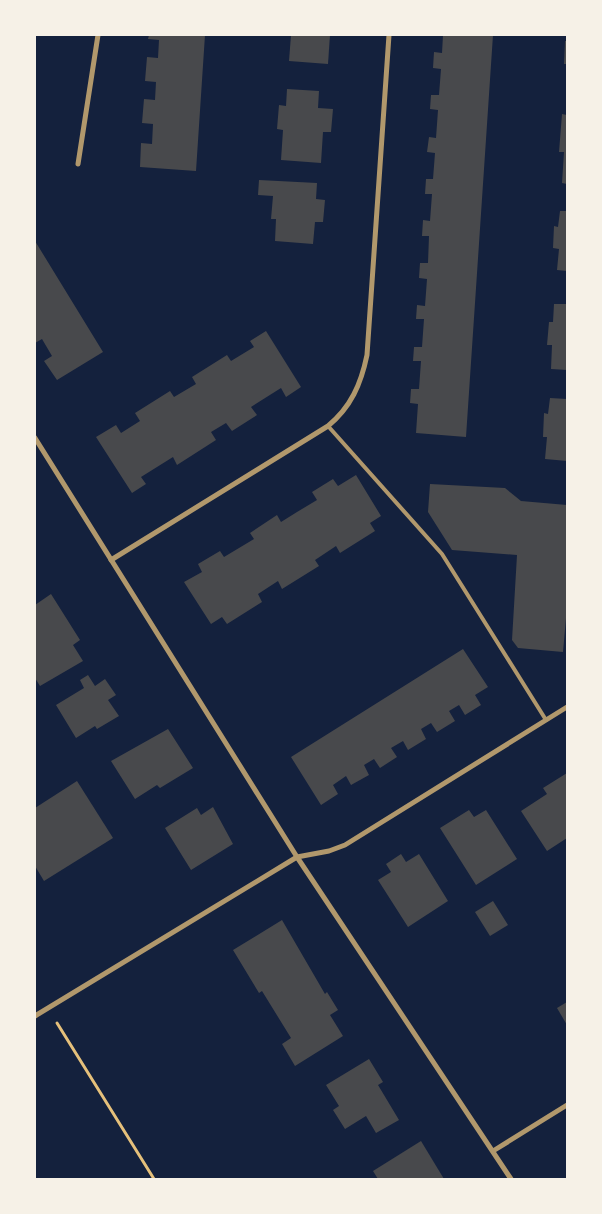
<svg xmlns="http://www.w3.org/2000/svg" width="602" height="1214" viewBox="0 0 602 1214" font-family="Poppins,sans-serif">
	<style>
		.building { fill: #48494c }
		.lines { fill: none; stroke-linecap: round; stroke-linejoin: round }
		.path { stroke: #e5c07b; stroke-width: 3 }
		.service { stroke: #b1986c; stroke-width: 4 }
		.minor { stroke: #b1986c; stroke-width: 5 }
	</style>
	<rect width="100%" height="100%" fill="#14213d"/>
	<!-- building -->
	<g class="building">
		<path d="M149,35h56l-9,136 -56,-4 1,-24 11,1 1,-20 -11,-1 2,-24 11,1 1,-18 -11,-1 2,-24 11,1 1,-18 -11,-1z"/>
		<path d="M291,35h39l-2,29 -39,-3z"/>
		<path d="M443,35h50l-27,402 -50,-4 2,-29 -8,-1 1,-14h8l2,-28h-8l1,-14h8l2,-28h-8l1,-14 8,1 2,-27 -8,-1 1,-15h8l1,-27h-7l1,-16 7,1 2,-27h-7l1,-15h7l2,-26 -8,-1 2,-15 7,1 2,-28 -8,-1 1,-14h8l2,-26 -8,-1 1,-16 8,1z"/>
		<path d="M565,41h2v23h-3z"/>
		<path d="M287,89l32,2 -1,17 15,1 -2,23h-8l-2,31 -40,-3 2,-30 -6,-1 2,-24 7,1z"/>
		<path d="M562,114l5,1v69l-5,-1 2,-31h-5z"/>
		<path d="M259,180l58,3 -1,16 9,1 -2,22h-8l-2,22 -38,-3 1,-22h-5l2,-23 -15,-1z"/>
		<path d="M560,211h7v60l-10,-1 2,-21 -6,-1 1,-22 4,1z"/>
		<path d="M35,241l68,111 -46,28 -13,-19 8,-5 -10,-17 -7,4z"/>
		<path d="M554,304h13v66l-16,-1 1,-24h-5l2,-23h4z"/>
		<path d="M266,331l35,56 -15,10 -5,-9 -30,19 6,8 -25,16 -6,-8 -15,9 5,8 -39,25 -4,-8 -32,20 5,7 -14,9 -36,-56 20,-12 5,8 19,-12 -5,-8 35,-22 4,6 22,-13 -4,-7 35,-22 4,6 23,-14 -4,-6z"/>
		<path d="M550,398l17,1v62l-22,-2 2,-22h-4l1,-24 4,1z"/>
		<path d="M356,475l25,41 -11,7 5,8 -35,22 -4,-7 -21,14 4,6 -37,23 -4,-8 -20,13 4,8 -35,22 -5,-7 -11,7 -27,-42 18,-10 -4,-8 22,-13 4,6 30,-18 -4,-6 27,-18 4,7 16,-10 20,-12 -5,-8 21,-13 5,7z"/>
		<path d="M430,484l75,4 16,13 46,4v102l-4,45 -45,-4 -6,-8 5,-85 -65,-5 -24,-38z"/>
		<path d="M51,594l29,46 -7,5 10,16 -43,25 -5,-8v-73z"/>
		<path d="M463,649l25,38 -13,8 6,10 -16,10 -6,-10 -10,6 6,10 -18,11 -6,-9 -10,6 5,10 -18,11 -5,-9 -12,7 6,9 -17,11 -6,-9 -10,6 5,10 -18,10 -5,-9 -13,9 5,9 -17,11 -30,-48z"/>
		<path d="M88,675l7,11 10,-7 11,16 -8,5 11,16 -22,13 -2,-3 -19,12 -20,-33 28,-17 -4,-8z"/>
		<path d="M168,729l25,39 -33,20 -3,-3 -22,14 -24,-38z"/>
		<path d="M567,773v65l-20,13 -26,-40 26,-17 -4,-6z"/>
		<path d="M77,781l36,57 -69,43 -9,-15v-58z"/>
		<path d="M213,807l20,37 -42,26 -26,-42 32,-20 4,7z"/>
		<path d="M469,810l5,7 12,-7 31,49 -41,26 -36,-57z"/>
		<path d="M401,854l5,8 13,-8 29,47 -40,26 -30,-47 13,-8 -5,-8z"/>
		<path d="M493,901l15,24 -18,11 -15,-24z"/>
		<path d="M282,920l43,74 2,-2 11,18 -8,5 13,21 -48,30 -13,-22 9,-6 -29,-47 -3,2 -26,-43z"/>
		<path d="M567,1002v23l-10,-17z"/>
		<path d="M369,1059l14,23 -5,3 21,35 -23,13 -10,-17 -21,13 -12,-19 6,-4 -13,-21z"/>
		<path d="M421,1141l23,38h-66l-5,-8z"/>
	</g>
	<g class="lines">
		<!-- path -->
		<path class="path" d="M57,1023l97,156"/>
		<!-- service -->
		<path class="service" d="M328,426l114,128 104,166"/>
		<!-- minor -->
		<g class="minor">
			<path d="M78,164l20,-129"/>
			<path d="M35,438l262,419 214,322"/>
			<path d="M111,560l217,-134c23,-19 33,-42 39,-71l22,-320"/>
			<path d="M35,1016l262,-159 32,-6 16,-6 222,-138"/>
			<path d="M493,1151l74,-46"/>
		</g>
	</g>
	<!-- border -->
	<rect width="602" height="1214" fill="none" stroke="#f6f1e7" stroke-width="72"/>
</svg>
